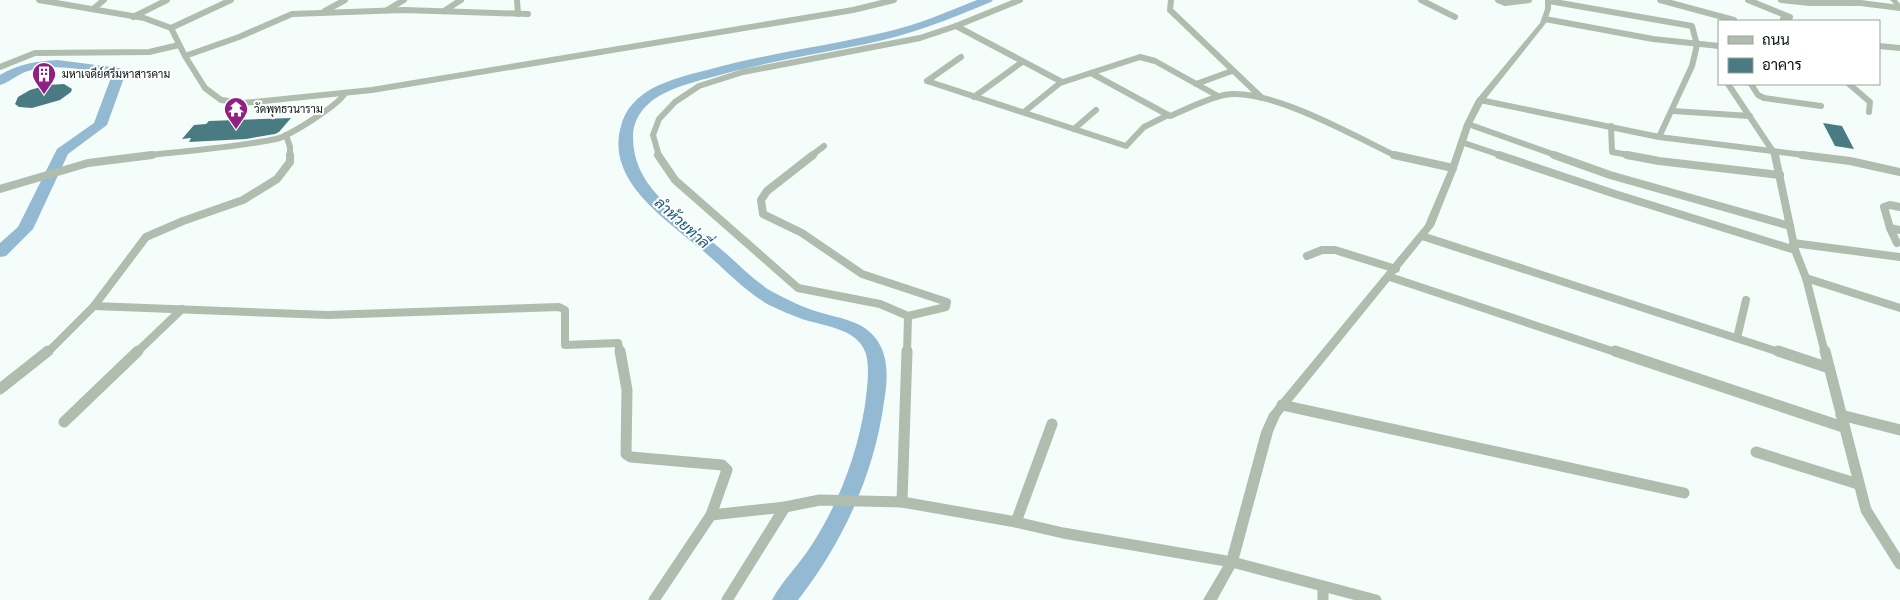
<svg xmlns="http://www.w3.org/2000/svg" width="1900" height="600" viewBox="0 0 1900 600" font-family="Arial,Sarabun,sans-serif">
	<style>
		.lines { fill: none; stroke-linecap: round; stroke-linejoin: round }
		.river { fill: #94b9d3; fill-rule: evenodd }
		.building { fill: #4a7b83 }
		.minor-far2 { stroke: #afbcae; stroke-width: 6 }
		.minor-far1 { stroke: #afbcae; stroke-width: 8 }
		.minor { stroke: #afbcae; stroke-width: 11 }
		.tertiary { fill: #afbcae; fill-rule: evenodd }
		.labels { text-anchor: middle; stroke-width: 4; stroke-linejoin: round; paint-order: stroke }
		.far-poi-label { font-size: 11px; fill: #051310; stroke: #fff; text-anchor: start }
		.water-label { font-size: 15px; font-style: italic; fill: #19567a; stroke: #fff }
	</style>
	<rect width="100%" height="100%" fill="#f5fdfb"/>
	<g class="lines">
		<!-- river -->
		<g class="river">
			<path d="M977,0h16l-2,2c-41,17 -81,33 -125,42 -50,10 -100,18 -150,32 -19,5 -39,10 -57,20 -15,9 -26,23 -26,41 0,52 48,78 83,108 19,15 34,33 55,46 13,7 27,14 41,19 26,9 56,9 69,37 8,17 6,37 3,55 -10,73 -41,140 -86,198h-26c10,-19 27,-35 39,-54 28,-43 46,-91 54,-141 2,-17 5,-35 1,-51 -8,-26 -43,-28 -64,-35 -11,-4 -22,-9 -33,-14 -26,-15 -44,-36 -67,-55 -35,-30 -97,-69 -81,-124 4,-17 17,-30 32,-38 18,-9 38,-14 58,-19 58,-16 117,-23 175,-37 31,-7 61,-20 91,-32z"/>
			<path d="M58,60l61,8 7,4 -19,53 -39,29 -35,75 -27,27 -6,1v-14l18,-16 39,-78 37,-26 18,-48c-27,-5 -57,-12 -84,-4 -10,3 -18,11 -28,14v-10c18,-11 37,-14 58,-15z"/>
		</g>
	</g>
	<!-- building -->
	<g class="building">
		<path d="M64,84l8,5 -1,3 -11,8 -28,8 -13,-1 -4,-3 3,-7 12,-7 18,-5z"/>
		<path d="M291,118l-12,14 -4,2 -29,5 -57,3 2,-4 -9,1 12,-14 12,-1 3,-3z"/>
		<path d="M1823,123l19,3 12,23 -19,-3z"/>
	</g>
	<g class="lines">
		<!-- minor-far2 -->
		<g class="minor-far2">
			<path d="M39,0l105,18 27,10 14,28 20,32 16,12 22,3 129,-13 481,-80 41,-10"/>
			<path d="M517,0l1,14"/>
			<path d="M1171,0l-1,10 92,88"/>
			<path d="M1421,0l34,17"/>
			<path d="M1498,0l7,3 24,-3"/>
			<path d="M1660,0l74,20"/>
			<path d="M1748,0l42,17 -7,2"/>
			<path d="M1781,0l29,3h47"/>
			<path d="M1549,1l143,25 5,19 -5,21 -33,71"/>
			<path d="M1853,2l47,6"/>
			<path d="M93,9l11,-9"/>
			<path d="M387,10l17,-10"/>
			<path d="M325,11l20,-11"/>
			<path d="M444,11l17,-11"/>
			<path d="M133,17l34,-17"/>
			<path d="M1545,19l108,20 66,7"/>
			<path d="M956,26l106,56"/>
			<path d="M171,28l60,-28"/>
			<path d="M1879,46l21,2"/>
			<path d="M185,56l54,-19 53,-23 112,-4 124,4"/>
			<path d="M0,67l35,-14 114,-1 30,-7"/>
			<path d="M1091,73l79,43c17,-7 36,-17 54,-21 43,-9 132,42 172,61"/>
			<path d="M927,81l199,65 18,-19 24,-12"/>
			<path d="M927,81l34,-24"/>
			<path d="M1196,84l36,-13"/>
			<path d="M1728,84l48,72"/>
			<path d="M1751,84l7,11 6,3 57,8"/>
			<path d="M1849,84l21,18 -1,10"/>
			<path d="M974,97l48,-35"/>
			<path d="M1480,100l179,37 153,19"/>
			<path d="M1673,111l77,5"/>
			<path d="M1024,112l36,-29 80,-26 15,4 63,35"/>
			<path d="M1468,124l90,32"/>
			<path d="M1611,126l1,26 22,4"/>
			<path d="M1074,129l22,-19"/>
			<path d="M286,135l4,12v9"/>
			<path d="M1461,142l42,14"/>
			<path d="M142,156c44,-5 90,-8 134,-17 13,-3 63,-34 69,-46"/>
			<path d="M659,156l-6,-21 6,-16 16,-17 24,-16 44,-14 177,-34 36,-12 64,-26"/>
			<path d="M811,156l13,-10"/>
		</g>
		<!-- minor-far1 -->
		<g class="minor-far1">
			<path d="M658,155l17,25 123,108 82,16 28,12"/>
			<path d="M813,155l-46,36 -6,9 2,14 39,19 60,41 85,28 -1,5 -38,9 -1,37"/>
			<path d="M1394,155l59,13"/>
			<path d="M1499,155l116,39 180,56"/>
			<path d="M1554,155l56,20 180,51"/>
			<path d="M1627,155l32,6 121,14"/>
			<path d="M1775,155l20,95 11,28 19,75"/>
			<path d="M1802,155l48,6 50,11"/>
			<path d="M0,189l88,-26 64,-8"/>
			<path d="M1900,207l-10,-2 -6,2 6,21 10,2"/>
			<path d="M1890,228l7,15"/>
			<path d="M1422,236l360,117"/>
			<path d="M1793,243l107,14"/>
			<path d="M1307,256l15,-6h13l61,19"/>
			<path d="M1390,277l228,76"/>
			<path d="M1806,278l94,30"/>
			<path d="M94,306l234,9 231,-8 6,3v35l53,-2 2,10"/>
			<path d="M1737,338l9,-38"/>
			<path d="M47,353l47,-47 52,-69 37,-16 60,-21 34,-21 13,-17v-7"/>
			<path d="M136,353l46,-44"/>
		</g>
		<!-- minor -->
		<g class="minor">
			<path d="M620,351l7,39 -1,64 5,3 91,8 5,5 -16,45 -57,85"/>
			<path d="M1615,351l228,76"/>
			<path d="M1778,351l51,17"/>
			<path d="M1825,351l41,159 34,54"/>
			<path d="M0,389l48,-38"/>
			<path d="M1282,405l402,88"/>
			<path d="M1841,415l59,15"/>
			<path d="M64,422l74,-71"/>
			<path d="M1756,452l102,32"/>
			<path d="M902,502l5,-151"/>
			<path d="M711,515l74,-8"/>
			<path d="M1016,522l36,-98"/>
			<path d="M1323,587v13"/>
			<path d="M727,600l58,-93 35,-7 82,2 114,20 47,11 169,29 144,38"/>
		</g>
		<!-- tertiary -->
		<g class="tertiary">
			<path d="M1545,0h6v9l-5,14 -62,78 -12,23 -16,47 -22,55 -154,190 -7,16 -35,130 -21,38h-14l23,-39 35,-129 8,-18 156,-189 23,-54 16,-47 12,-24 64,-77 5,-14z"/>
			<path d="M1890,0h7l3,4v6z"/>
		</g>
	</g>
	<!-- icons -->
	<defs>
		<g id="building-pin" transform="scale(1.25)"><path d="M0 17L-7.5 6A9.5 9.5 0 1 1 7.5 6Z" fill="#902183" stroke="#fff"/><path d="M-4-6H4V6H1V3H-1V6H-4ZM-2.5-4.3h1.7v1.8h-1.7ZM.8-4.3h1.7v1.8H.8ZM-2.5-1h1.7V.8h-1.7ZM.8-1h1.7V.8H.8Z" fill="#fff"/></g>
		<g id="temple-pin" transform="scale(1.25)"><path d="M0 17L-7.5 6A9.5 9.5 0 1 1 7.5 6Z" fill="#902183" stroke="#fff"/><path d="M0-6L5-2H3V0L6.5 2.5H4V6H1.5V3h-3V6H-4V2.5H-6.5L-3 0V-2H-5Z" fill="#fff"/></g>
	</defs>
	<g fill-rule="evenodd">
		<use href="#building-pin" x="44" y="74"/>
		<use href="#temple-pin" x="236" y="109"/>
	</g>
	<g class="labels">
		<!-- far-poi labels -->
		<g class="far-poi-label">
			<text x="62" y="78">มหาเจดีย์ศรีมหาสารคาม</text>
			<text x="254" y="113">วัดพุทธวนาราม</text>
		</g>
		<!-- water labels -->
		<g class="water-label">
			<text transform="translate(682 223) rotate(42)" y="5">ลำห้วยท่าลี่</text>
		</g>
	</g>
	<!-- legend -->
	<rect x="1718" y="20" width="162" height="65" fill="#ffffff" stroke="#9ba19f"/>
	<rect x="1728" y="36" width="25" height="8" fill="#afbcae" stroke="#9ba19f"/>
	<text x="1762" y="45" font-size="15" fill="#051310">ถนน</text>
	<rect x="1728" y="58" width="25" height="15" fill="#4a7b83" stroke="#9ba19f"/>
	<text x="1762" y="70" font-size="15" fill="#051310">อาคาร</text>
</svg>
